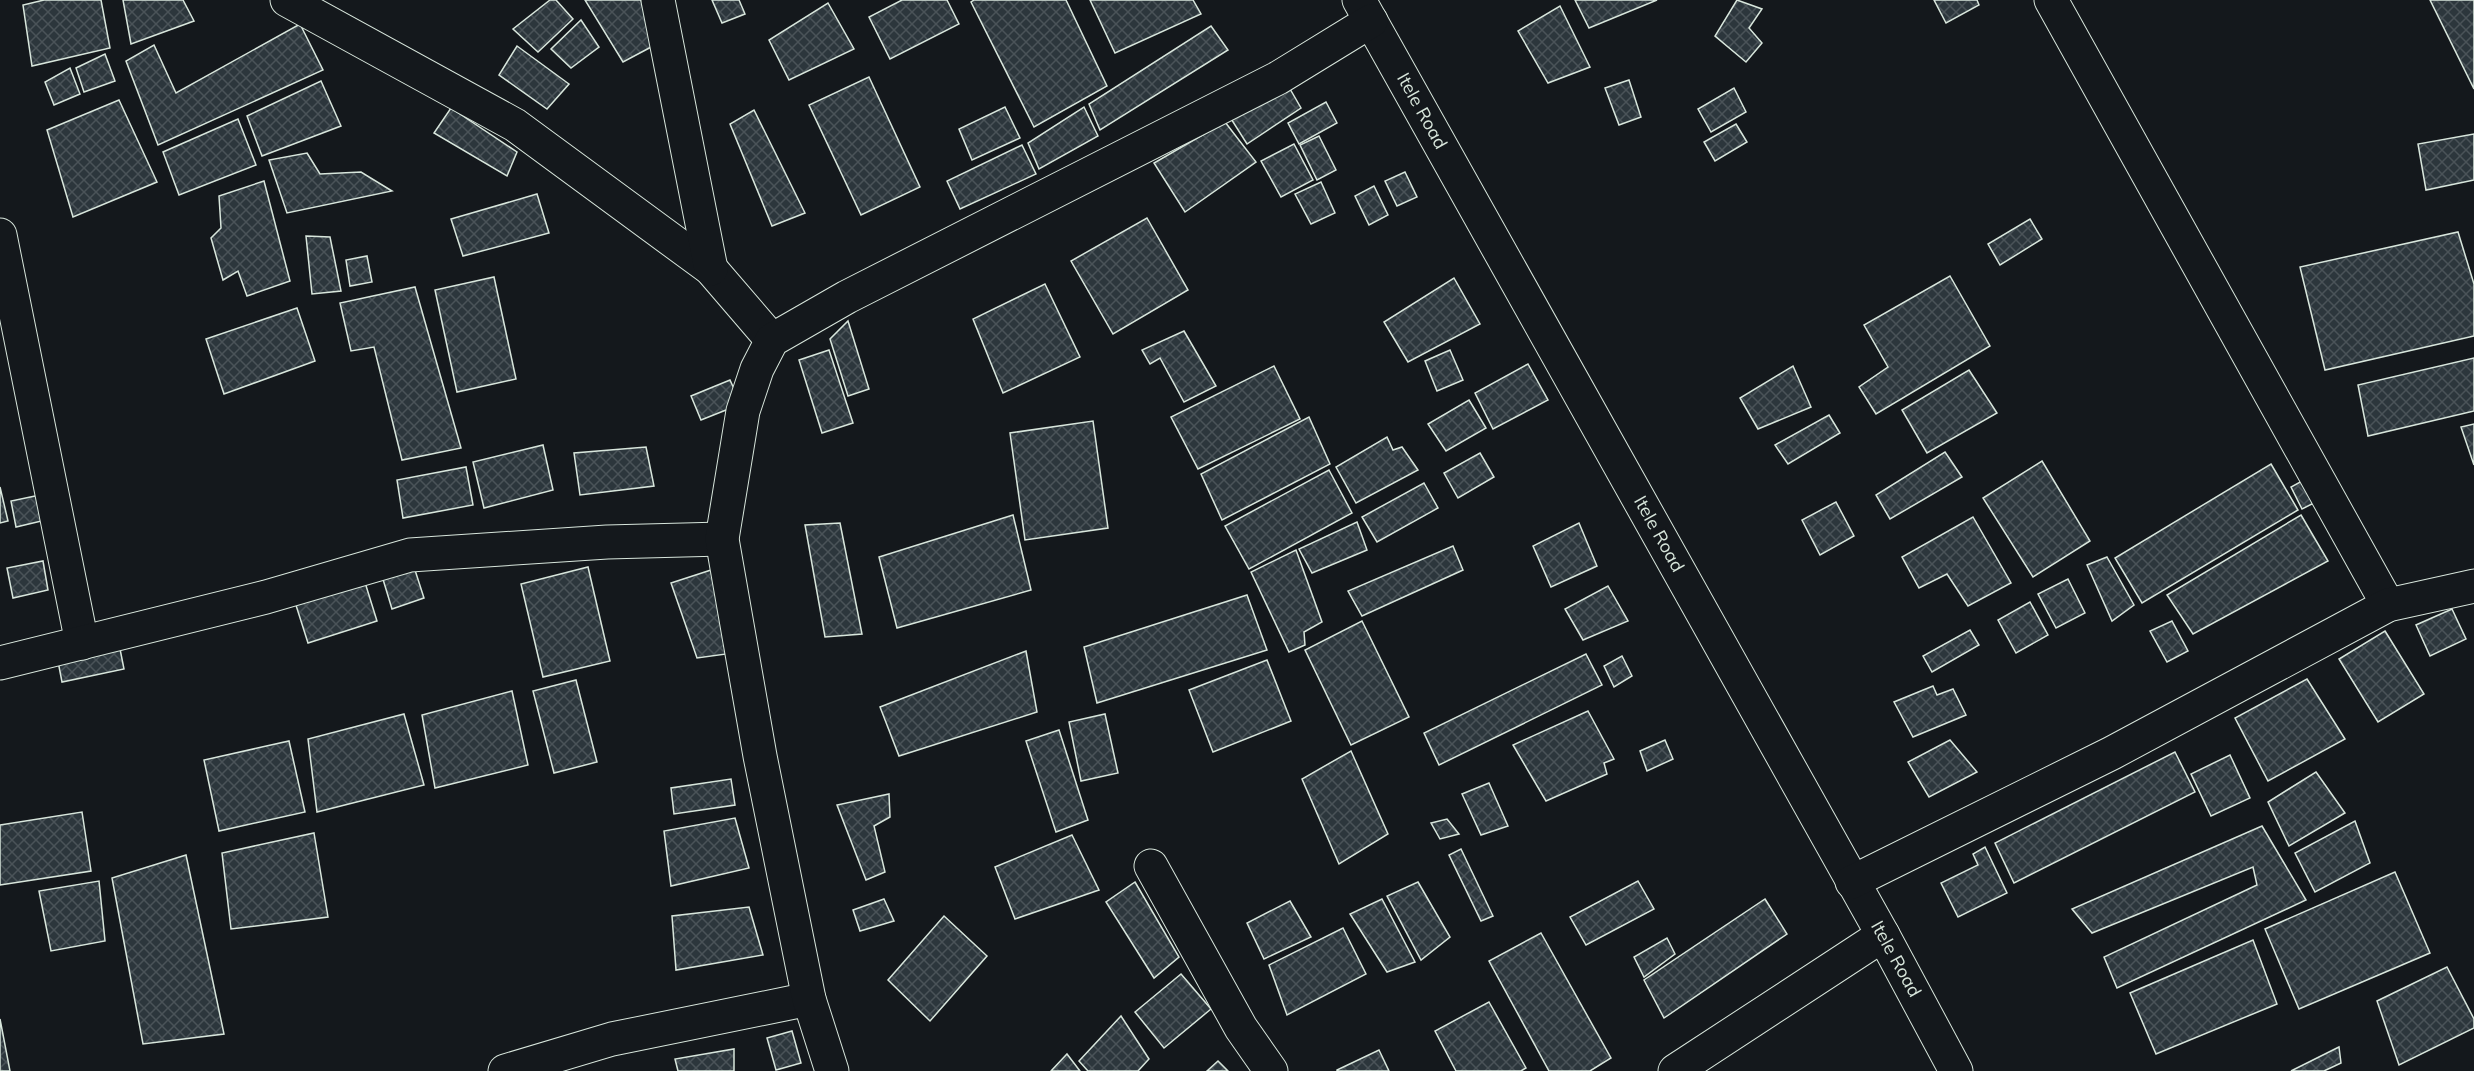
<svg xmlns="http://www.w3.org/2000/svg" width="2474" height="1071" viewBox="0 0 2474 1071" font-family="Mulish,sans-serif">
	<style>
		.building { fill: url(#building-cross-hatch); stroke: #d8e6dc; stroke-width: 1.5 }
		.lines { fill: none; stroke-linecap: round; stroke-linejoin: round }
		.minor-casing { stroke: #d8e6dc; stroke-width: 35 }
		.minor { stroke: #14181c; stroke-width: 33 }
		.labels { text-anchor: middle; stroke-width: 4.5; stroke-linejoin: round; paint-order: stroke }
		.street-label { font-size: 18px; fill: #d8e6dc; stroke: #14181c }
	</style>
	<defs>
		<pattern id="building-cross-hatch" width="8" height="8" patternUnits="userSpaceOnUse" patternTransform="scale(1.5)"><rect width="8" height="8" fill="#2c363c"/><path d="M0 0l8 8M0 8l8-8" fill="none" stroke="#4a5358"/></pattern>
	</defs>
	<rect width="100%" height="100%" fill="#14181c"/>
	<!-- building -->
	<g class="building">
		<path d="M44,0h57l9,48 -78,18 -9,-61z"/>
		<path d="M123,0h60l11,21 -63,23z"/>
		<path d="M550,0h6l17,19 -35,33 -25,-23z"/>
		<path d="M585,0h56l12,46 -30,16z"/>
		<path d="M712,0h27l6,14 -23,9z"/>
		<path d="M902,0h45l12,24 -69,35 -21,-42z"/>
		<path d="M974,0h92l41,86 -73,41 -63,-125z"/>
		<path d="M1090,0h103l8,14 -86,39z"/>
		<path d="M1575,0h82l-68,28z"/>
		<path d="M1737,0l25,9 -13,19 13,15 -16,19 -31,-26z"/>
		<path d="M1934,0h43l2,5 -33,18z"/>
		<path d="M2430,0h44v89z"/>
		<path d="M828,3l26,46 -65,31 -20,-40z"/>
		<path d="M1560,6l30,61 -42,16 -30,-52z"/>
		<path d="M581,20l18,27 -28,21 -20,-19z"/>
		<path d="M300,24l23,46 -165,75 -32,-84 28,-16 22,48z"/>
		<path d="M1211,26l17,24 -128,80 -11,-26z"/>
		<path d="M517,46l52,38 -22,25 -48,-34z"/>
		<path d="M105,54l10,27 -31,11 -8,-24z"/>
		<path d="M70,68l10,26 -26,11 -9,-23z"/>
		<path d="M869,77l51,110 -59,28 -52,-110z"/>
		<path d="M1629,80l12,37 -22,8 -14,-37z"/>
		<path d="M321,81l20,45 -79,30 -15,-40z"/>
		<path d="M1286,82l15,26 -54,36 -19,-30z"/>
		<path d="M1734,88l12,24 -35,20 -13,-23z"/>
		<path d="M119,100l38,82 -84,35 -26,-87z"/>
		<path d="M1326,102l11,21 -38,21 -11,-21z"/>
		<path d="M1005,107l15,31 -48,22 -13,-31z"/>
		<path d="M1084,107l14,29 -59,33 -11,-26z"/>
		<path d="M451,108l66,44 -10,24 -73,-43z"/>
		<path d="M754,110l51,103 -33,13 -42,-102z"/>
		<path d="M238,119l18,46 -77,30 -16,-43z"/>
		<path d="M1225,122l31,40 -71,50 -31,-49z"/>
		<path d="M1736,124l11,18 -32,19 -11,-19z"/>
		<path d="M2474,134v46l-48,10 -8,-46z"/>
		<path d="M1319,136l17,34 -19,10 -17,-35z"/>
		<path d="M1294,144l19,36 -32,17 -20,-36z"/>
		<path d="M1022,145l14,29 -76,35 -13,-28z"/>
		<path d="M307,153l13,21 41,-2 31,19 -105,22 -18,-53z"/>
		<path d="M1405,172l12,25 -20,9 -12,-25z"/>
		<path d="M264,181l26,100 -43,15 -9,-25 -15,9 -12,-42 10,-10 -2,-32z"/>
		<path d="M1321,182l14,31 -24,11 -16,-30z"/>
		<path d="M1374,186l14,29 -19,10 -14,-29z"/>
		<path d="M537,194l12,39 -86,23 -12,-37z"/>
		<path d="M1147,218l41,72 -75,44 -42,-73z"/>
		<path d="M2030,219l12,20 -42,26 -12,-21z"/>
		<path d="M2458,232l16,52v52l-149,34 -25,-103z"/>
		<path d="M306,236l24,1 11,54 -29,3z"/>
		<path d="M367,256l5,26 -22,4 -4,-26z"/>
		<path d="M1950,276l40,70 -114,68 -17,-27 29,-20 -24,-42z"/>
		<path d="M494,277l22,102 -59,13 -22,-102z"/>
		<path d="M1454,278l26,46 -72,38 -24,-40z"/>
		<path d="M1045,284l35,73 -77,36 -30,-74z"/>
		<path d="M415,287l46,161 -59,12 -28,-113 -23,4 -11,-48z"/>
		<path d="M297,308l18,53 -91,33 -18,-55z"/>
		<path d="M848,321l21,68 -21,7 -18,-57z"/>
		<path d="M1184,331l32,55 -32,16 -24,-44 -10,6 -8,-14z"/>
		<path d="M829,350l24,73 -31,10 -23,-73z"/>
		<path d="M1450,350l13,30 -26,11 -12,-30z"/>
		<path d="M2474,358v53l-106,25 -10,-51z"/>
		<path d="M1528,364l20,36 -55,29 -18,-36z"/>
		<path d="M1274,366l26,53 -102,50 -27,-52z"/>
		<path d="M1793,366l18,41 -53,22 -18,-31z"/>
		<path d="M1969,370l28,43 -70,40 -25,-43z"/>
		<path d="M730,380l11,24 -40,16 -10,-24z"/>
		<path d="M1469,400l17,28 -40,23 -18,-27z"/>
		<path d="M1829,415l11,18 -52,31 -13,-19z"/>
		<path d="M1309,417l21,47 -108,56 -21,-46z"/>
		<path d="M1093,421l15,107 -83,12 -15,-107z"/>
		<path d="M2474,424v41l-13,-38z"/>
		<path d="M1387,437l6,13 9,-3 16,23 -62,33 -20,-36z"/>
		<path d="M543,445l10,45 -69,18 -11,-46z"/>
		<path d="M646,447l8,39 -74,9 -6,-42z"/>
		<path d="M1945,452l17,25 -72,42 -14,-24z"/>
		<path d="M1480,453l14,24 -36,21 -14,-25z"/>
		<path d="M2042,461l48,80 -57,36 -50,-79z"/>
		<path d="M2271,464l27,46 -156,93 -27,-45z"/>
		<path d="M466,467l7,38 -70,13 -6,-38z"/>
		<path d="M1329,470l23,43 -103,56 -24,-43z"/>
		<path d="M2313,475l11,23 -22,11 -11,-22z"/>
		<path d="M1424,483l14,25 -61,34 -15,-25z"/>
		<path d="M0,487l8,34 -8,2z"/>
		<path d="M45,494l5,25 -34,8 -5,-26z"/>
		<path d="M1836,502l18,34 -34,19 -18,-35z"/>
		<path d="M1013,515l18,75 -134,38 -18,-71z"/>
		<path d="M2301,515l27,46 -135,73 -26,-39z"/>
		<path d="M1973,517l38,66 -43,23 -21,-32 -28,14 -17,-31z"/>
		<path d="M1357,522l10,28 -55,23 -13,-24z"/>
		<path d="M840,523l22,111 -37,3 -20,-112z"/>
		<path d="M1579,523l18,43 -46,21 -18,-41z"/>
		<path d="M1453,546l10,24 -101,46 -14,-25z"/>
		<path d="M1296,550l26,72 -18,10 1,13 -16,7 -38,-80z"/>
		<path d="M2107,557l27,48 -22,16 -25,-56z"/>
		<path d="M43,561l5,29 -35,8 -6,-30z"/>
		<path d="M414,567l10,31 -32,11 -10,-33z"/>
		<path d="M588,567l22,94 -67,16 -22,-93z"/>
		<path d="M711,570l30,82 -44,6 -26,-75z"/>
		<path d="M363,576l14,45 -69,22 -14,-44z"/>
		<path d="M2068,579l17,34 -29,15 -18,-34z"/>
		<path d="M1608,586l20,35 -45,19 -18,-31z"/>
		<path d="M1247,595l20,55 -170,53 -13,-56z"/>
		<path d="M2030,602l18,33 -32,18 -18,-33z"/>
		<path d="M2452,609l14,30 -36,17 -14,-31z"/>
		<path d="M1362,621l47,96 -58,28 -46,-95z"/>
		<path d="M2172,621l16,30 -21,11 -17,-31z"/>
		<path d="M1970,630l9,15 -47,27 -9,-16z"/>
		<path d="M2385,631l39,63 -46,28 -39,-63z"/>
		<path d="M118,639l6,30 -62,13 -6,-31z"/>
		<path d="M1026,651l11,61 -138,44 -19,-49z"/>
		<path d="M1586,654l16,31 -163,80 -15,-32z"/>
		<path d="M1622,656l10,20 -18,11 -10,-21z"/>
		<path d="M1267,660l24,61 -78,31 -24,-62z"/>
		<path d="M2307,679l38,60 -77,42 -33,-63z"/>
		<path d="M576,680l21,82 -43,11 -21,-82z"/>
		<path d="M1933,686l4,9 16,-6 13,26 -53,22 -19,-35z"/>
		<path d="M512,691l16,74 -93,23 -13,-73z"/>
		<path d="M1588,711l26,48 -10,4 3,11 -61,27 -33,-56z"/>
		<path d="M404,714l20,71 -107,27 -9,-73z"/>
		<path d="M1105,714l13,59 -37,8 -12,-59z"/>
		<path d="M1059,730l29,90 -32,12 -30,-91z"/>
		<path d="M1665,740l8,19 -26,12 -7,-20z"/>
		<path d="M1950,740l27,32 -48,25 -21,-35z"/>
		<path d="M289,741l16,71 -86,19 -15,-71z"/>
		<path d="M1351,751l37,83 -49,30 -37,-85z"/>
		<path d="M2175,752l20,40 -181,91 -19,-40z"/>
		<path d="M2230,755l20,43 -39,18 -20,-42z"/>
		<path d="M2316,772l29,41 -56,33 -21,-44z"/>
		<path d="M731,779l4,26 -61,9 -3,-26z"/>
		<path d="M1489,783l19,43 -27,9 -19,-41z"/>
		<path d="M889,794l1,23 -16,9 11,46 -19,8 -29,-75z"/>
		<path d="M82,812l9,59 -91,14v-60z"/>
		<path d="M735,818l14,50 -78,18 -7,-55z"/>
		<path d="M1447,819l12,15 -19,5 -9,-16z"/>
		<path d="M2355,821l15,42 -55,29 -20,-39z"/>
		<path d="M2262,826l44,74 -189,88 -13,-31 153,-72 -4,-18 -161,66 -20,-24z"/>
		<path d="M314,833l14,84 -97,12 -9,-76z"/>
		<path d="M1072,835l27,55 -84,29 -20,-52z"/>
		<path d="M1985,847l22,46 -49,24 -17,-34 37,-18 -5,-11z"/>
		<path d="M1461,849l32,67 -12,5 -32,-66z"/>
		<path d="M186,855l38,179 -81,10 -31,-166z"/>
		<path d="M2395,872l35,81 -131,56 -34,-80z"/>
		<path d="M99,881l6,60 -54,10 -12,-60z"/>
		<path d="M1638,881l16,28 -68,36 -16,-28z"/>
		<path d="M1135,882l44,75 -25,21 -48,-76z"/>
		<path d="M1418,882l32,55 -29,23 -34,-64z"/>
		<path d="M884,899l10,22 -34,10 -7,-21z"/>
		<path d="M1382,899l33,63 -28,10 -37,-58z"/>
		<path d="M1765,899l22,35 -123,84 -20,-38z"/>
		<path d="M1290,901l21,36 -47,22 -17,-36z"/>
		<path d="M749,907l14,48 -87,15 -4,-54z"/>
		<path d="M944,916l43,40 -57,65 -42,-41z"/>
		<path d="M1343,928l23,46 -79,41 -18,-50z"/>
		<path d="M1541,933l70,125 -21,13h-41l-60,-110z"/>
		<path d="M1667,938l8,16 -31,23 -10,-20z"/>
		<path d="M2253,940l24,64 -121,50 -26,-61z"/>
		<path d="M2447,967l27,52v9l-75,37 -22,-64z"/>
		<path d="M1181,974l30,35 -47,39 -29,-36z"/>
		<path d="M1489,1002l37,66 -5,3h-65l-21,-40z"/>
		<path d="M1121,1016l28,43 -11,12h-50l-9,-10z"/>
		<path d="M0,1019l10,52h-10z"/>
		<path d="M792,1031l9,32 -25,7 -9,-32z"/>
		<path d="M2339,1047l2,16 -17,8h-33z"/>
		<path d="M734,1049v22h-56l-3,-12z"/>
		<path d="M1379,1050l10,21h-52v-1z"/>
		<path d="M1067,1054l13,17h-29z"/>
		<path d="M1218,1061l10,10h-21z"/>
	</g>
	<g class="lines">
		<!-- minor casing -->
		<g class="minor-casing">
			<g id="minor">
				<path d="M287,0l228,125 196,144 61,71"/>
				<path d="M658,0l53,269"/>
				<path d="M1359,0l524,935 73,136"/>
				<path d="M2051,0l337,605"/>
				<path d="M0,235l82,408"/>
				<path d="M0,663l266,-66 144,-42 197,-13 115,-3"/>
				<path d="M1151,866l90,162 30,43"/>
				<path d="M1852,882l260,-129 276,-148 86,-19"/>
				<path d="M505,1071l107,-32 197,-40"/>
				<path d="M832,1071l-23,-72 -49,-243 -38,-217 21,-128 14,-42 15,-29 75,-43 431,-219 93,-57"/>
				<path d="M1675,1071l208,-136"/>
			</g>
		</g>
		<!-- minor -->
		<use href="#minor" class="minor"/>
	</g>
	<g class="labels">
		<!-- street labels -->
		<g class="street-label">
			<text transform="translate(1422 111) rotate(61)" y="6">Itele Road</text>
			<text transform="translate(1659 534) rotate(61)" y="6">Itele Road</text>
			<text transform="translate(1896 959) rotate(61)" y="6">Itele Road</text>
		</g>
	</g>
</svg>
